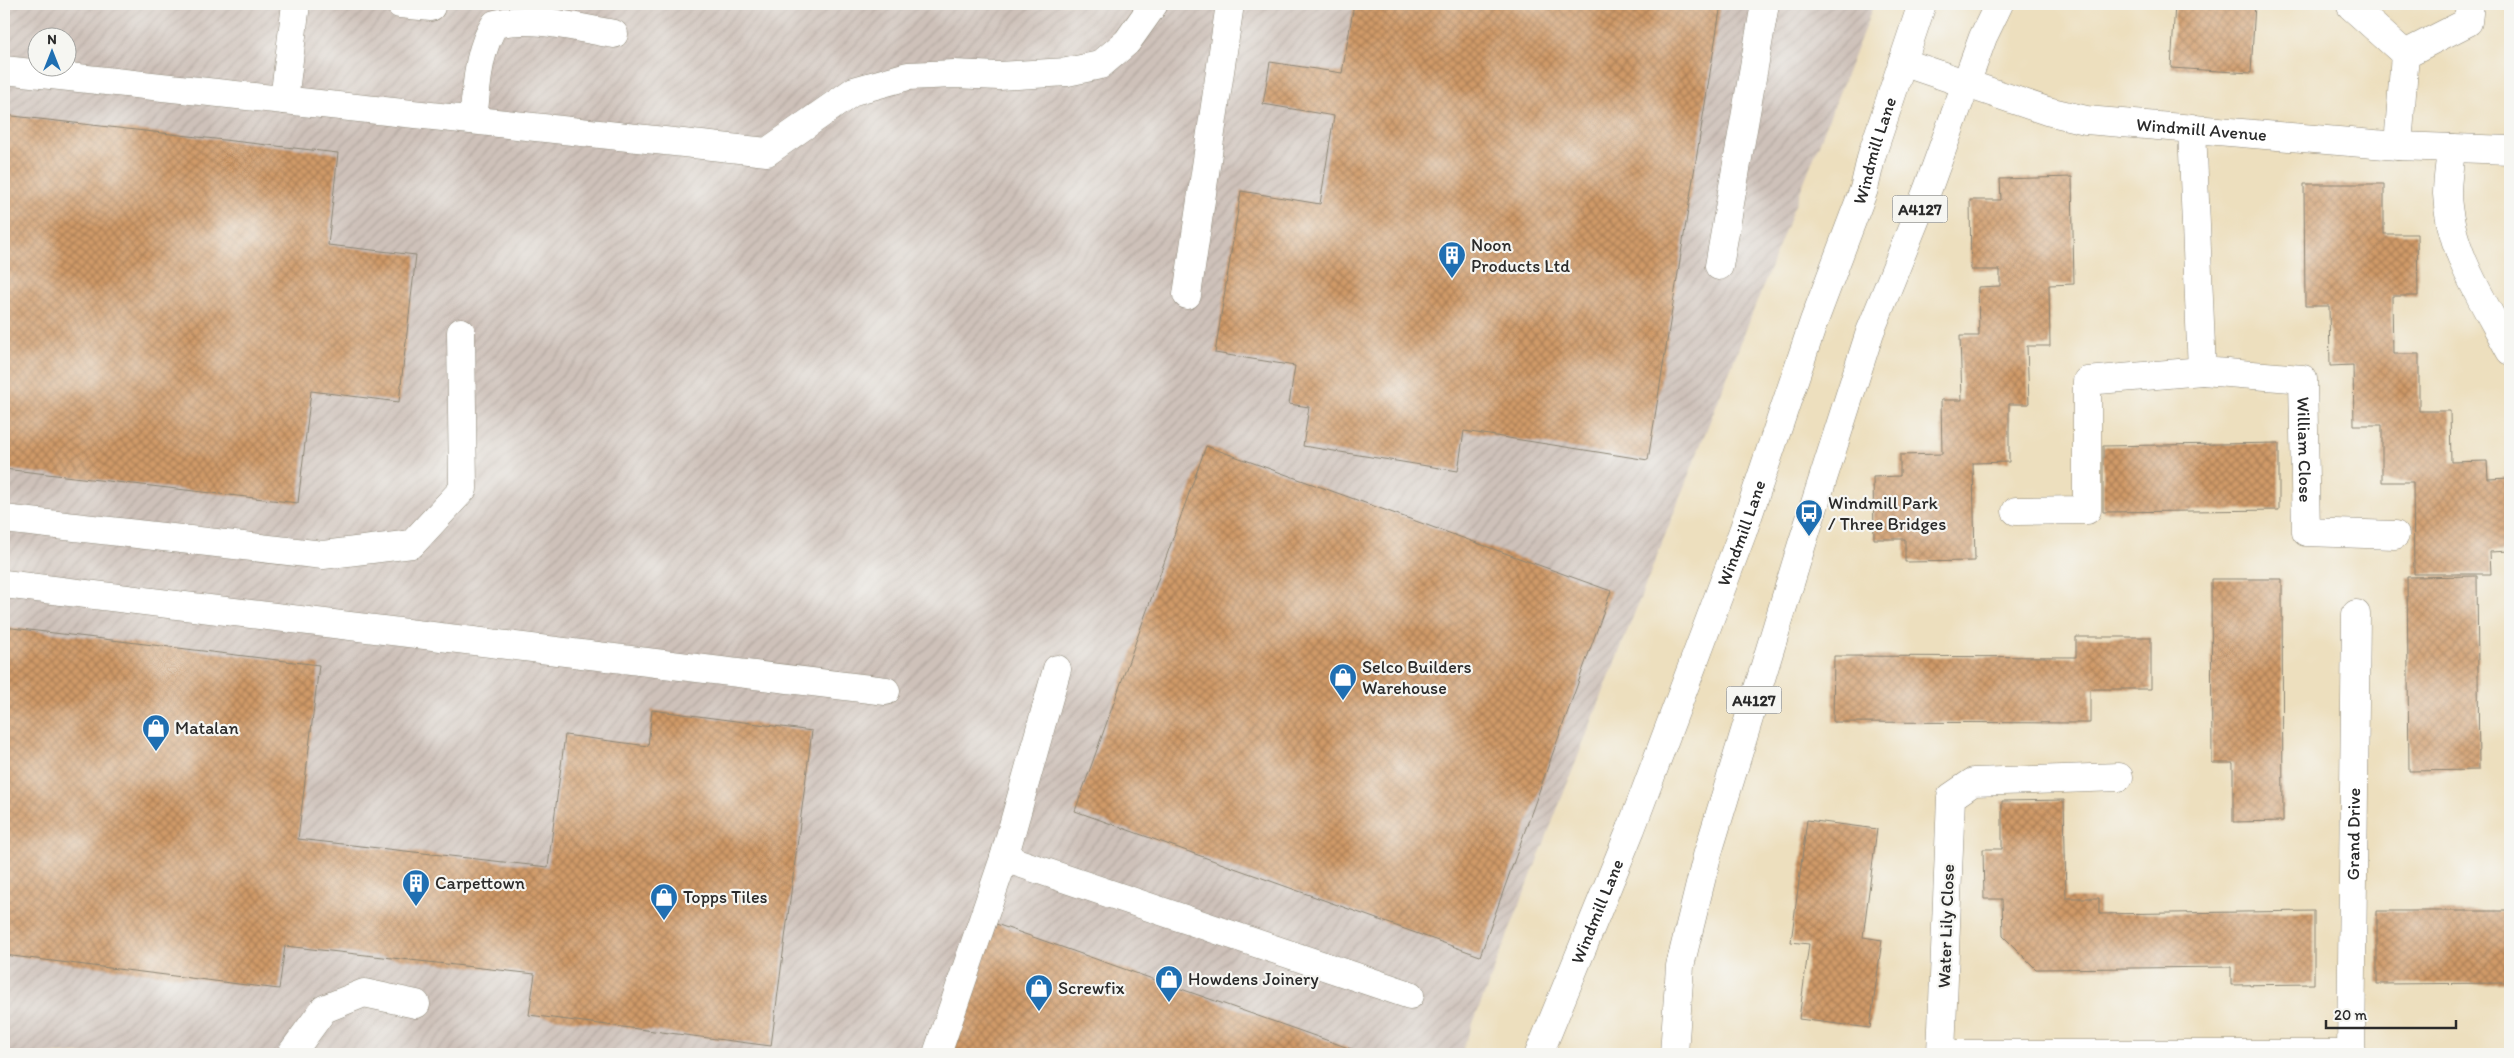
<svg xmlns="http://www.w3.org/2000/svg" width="2514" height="1058" viewBox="0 0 2514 1058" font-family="Itim,sans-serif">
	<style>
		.industrial { fill: url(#industrial-furrows); fill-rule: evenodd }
		.building { fill: url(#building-cross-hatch) }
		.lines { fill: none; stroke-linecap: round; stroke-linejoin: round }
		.minor-casing { stroke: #8c8574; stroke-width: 29 }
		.major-casing { stroke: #8c8574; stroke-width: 29 }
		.minor { stroke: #fff; stroke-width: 28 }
		.major { stroke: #fff; stroke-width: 28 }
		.labels { text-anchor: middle; stroke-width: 4.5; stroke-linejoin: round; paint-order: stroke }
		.shield { fill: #f6f6f2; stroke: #686867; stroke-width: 1 }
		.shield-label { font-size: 16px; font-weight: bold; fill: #2b2b2b }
		.street-label { font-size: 18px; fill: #2b2b2b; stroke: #f6f6f2 }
		.poi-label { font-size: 18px; fill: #2b2b2b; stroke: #f6f6f2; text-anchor: start }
	</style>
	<defs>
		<pattern id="industrial-furrows" width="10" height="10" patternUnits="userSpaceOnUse" patternTransform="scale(1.25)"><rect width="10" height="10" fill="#cec1b9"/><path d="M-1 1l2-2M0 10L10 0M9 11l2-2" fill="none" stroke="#b1a69f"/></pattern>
		<pattern id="building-cross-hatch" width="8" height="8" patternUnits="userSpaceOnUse" patternTransform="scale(1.25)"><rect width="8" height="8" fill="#d09a68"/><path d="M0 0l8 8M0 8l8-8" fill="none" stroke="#a97e56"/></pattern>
	</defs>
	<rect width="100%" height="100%" fill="#f6f6f2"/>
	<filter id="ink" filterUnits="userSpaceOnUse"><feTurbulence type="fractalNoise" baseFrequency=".02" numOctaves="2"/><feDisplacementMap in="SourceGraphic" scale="10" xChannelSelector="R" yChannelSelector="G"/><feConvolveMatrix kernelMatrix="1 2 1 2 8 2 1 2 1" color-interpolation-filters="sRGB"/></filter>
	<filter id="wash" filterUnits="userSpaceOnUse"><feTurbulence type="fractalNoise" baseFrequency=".0096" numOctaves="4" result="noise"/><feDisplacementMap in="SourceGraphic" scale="20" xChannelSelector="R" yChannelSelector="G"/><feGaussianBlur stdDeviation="1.12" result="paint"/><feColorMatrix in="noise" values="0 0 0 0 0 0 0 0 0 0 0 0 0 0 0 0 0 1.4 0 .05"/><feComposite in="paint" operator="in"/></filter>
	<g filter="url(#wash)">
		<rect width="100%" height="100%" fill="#eddfbe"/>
		<!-- industrial -->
		<path class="industrial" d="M4,4h1870l-413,1050h-1457zM38,38h30v30h-30z"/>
		<g id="blocks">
			<!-- building -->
			<g class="building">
				<path d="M1354,4h367l-73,456 -184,-29 -6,40 -155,-25 6,-39 -20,-3 6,-38 -80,-13 26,-162 79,13 14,-88 -71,-12 7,-42 72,11z"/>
				<path d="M2175,4h80l-4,69 -80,-5z"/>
				<path d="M4,115l334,38 -10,92 88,10 -17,147 -88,-11 -13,112 -294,-34z"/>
				<path d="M2072,177l2,107 -25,1 1,61h-23l2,58h-20v58l-36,1 2,98 -70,1v-23h-31l-1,-62 27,-1v-21l42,-1 -1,-54h21l-2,-64h19l-1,-49 22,-1v-16h-29l-1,-70h31l-1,-21z"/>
				<path d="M2304,184h80v50h33l1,62h-26l1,58h26v57h31l1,51 36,-1 1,18 22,-1v73l-20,1 1,22h-77l-1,-92h-31v-57h-28l-1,-60 -23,1 -1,-60h-24z"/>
				<path d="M2279,443v67l-176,2v-66z"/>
				<path d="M1206,446l405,145 -131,365 -405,-145z"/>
				<path d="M2477,576l2,194 -70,1 -2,-194z"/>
				<path d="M2211,579h71l1,242 -50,1v-59h-21z"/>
				<path d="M4,627l315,38 -21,174 250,28 17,-132 83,11 4,-36 160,21 -41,315 -242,-31 6,-41 -250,-28 -6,43 -275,-34z"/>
				<path d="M2076,637h75v52h-61v34l-257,-1 1,-66 242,1z"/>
				<path d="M2064,800l2,98h33v16l215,-3v73l-83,1v-18l-195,2 -33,-33 -1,-37h-18l-1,-50h19v-48z"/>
				<path d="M1807,820l70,9 -14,108 19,3 -12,88 -71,-9 10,-75 -18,-2z"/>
				<path d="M2377,911h133v72l-133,1z"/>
				<path d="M996,924l319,112 50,18h-415z"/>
			</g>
		</g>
	</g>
	<g filter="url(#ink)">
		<use href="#blocks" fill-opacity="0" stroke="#8c8574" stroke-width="1"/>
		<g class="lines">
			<!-- minor casing -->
			<g class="minor-casing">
				<g id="minor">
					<path d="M400,4l31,3"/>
					<path d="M2351,4v2l54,48"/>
					<path d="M2405,54l63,-32 2,-18"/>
					<path id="s1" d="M1902,62l145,49 39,9 312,26 112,4"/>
					<path d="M4,70l763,82 87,-61 54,-15 46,-2 45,2 68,-4 33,-7 27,-23 27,-38"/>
					<path d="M284,100l12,-96"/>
					<path d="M473,120c4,-32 4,-69 22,-96 38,-9 81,4 119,10"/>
					<path id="s2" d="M2192,128l10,243 101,8 3,153 89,3"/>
					<path d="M2398,146l7,-92"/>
					<path d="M2451,148c-1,15 -4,31 -4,46 2,57 37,108 63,157"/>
					<path d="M1719,266l46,-262"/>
					<path d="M1187,295l43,-291"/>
					<path d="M2016,511l71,-1v-129l115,-10"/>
					<path d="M4,519l319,36 89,-11 51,-55 -2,-157"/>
					<path d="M4,584l882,107"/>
					<path d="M2119,777l-146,5 -22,15 -10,257h411"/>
					<path d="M1004,858l406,137"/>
					<path d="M291,1054l33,-45 40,-16 52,11"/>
					<path d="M937,1054l67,-196 53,-189"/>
					<path id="s3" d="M2351,1054l5,-440"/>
				</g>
			</g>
			<!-- major casing -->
			<g class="major-casing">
				<g id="major">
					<path id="s4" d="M1539,1054l92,-225 112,-298 71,-210 50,-132 8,-35 50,-150"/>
					<path d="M1674,1054l6,-88 27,-110 95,-312 68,-212 57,-141 56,-154 16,-33"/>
				</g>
			</g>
			<!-- minor -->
			<use href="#minor" class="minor"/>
			<!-- major -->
			<use href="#major" class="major"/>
		</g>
	</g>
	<!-- icons -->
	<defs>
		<g id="building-pin" transform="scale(1.4375)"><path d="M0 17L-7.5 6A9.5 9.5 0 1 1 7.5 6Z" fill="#1f6fb2" stroke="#f6f6f2"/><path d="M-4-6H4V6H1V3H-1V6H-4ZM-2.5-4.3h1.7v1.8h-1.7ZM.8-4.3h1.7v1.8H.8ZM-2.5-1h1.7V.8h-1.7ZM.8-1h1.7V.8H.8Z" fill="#fff"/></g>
		<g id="bus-pin" transform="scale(1.4375)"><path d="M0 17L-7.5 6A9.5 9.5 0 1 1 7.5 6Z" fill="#1f6fb2" stroke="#f6f6f2"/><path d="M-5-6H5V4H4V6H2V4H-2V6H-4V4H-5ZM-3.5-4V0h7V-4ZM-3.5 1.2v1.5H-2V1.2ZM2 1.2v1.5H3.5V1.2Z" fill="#fff"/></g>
		<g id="shop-pin" transform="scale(1.4375)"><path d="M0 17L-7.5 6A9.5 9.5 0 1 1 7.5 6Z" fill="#1f6fb2" stroke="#f6f6f2"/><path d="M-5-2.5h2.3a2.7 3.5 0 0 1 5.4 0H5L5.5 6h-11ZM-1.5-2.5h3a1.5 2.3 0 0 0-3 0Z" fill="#fff"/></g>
	</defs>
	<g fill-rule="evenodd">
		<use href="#building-pin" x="1452" y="255"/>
		<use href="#bus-pin" x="1809" y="513"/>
		<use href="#shop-pin" x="1343" y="677"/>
		<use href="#shop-pin" x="156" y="728"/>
		<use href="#building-pin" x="416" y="883"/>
		<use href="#shop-pin" x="664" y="897"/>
		<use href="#shop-pin" x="1169" y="979"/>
		<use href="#shop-pin" x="1039" y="988"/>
	</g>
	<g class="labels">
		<!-- shield labels -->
		<g class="shield">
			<rect x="1892.5" y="195.5" width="55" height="27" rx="4"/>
			<rect x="1726.5" y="686.5" width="55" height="27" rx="4"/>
		</g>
		<g class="shield-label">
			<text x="1920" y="215">A4127</text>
			<text x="1754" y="706">A4127</text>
		</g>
		<!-- street labels -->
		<g class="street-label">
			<text dy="6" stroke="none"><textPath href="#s1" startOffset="309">Windmill Avenue</textPath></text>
			<text dy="6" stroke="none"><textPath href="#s4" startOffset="964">Windmill Lane</textPath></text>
			<text dy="6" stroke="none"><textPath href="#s2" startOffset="415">William Close</textPath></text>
			<text dy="6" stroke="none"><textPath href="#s4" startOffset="559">Windmill Lane</textPath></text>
			<text dy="6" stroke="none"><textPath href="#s3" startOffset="220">Grand Drive</textPath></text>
			<text dy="6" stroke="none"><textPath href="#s4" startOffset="154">Windmill Lane</textPath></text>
			<text transform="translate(1946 926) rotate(-88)" y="6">Water Lily Close</text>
		</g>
		<!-- poi labels -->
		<g class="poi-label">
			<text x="1471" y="251">Noon<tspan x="1471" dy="21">Products Ltd</tspan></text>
			<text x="1828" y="509">Windmill Park<tspan x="1828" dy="21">/ Three Bridges</tspan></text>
			<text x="1362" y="673">Selco Builders<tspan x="1362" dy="21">Warehouse</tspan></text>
			<text x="175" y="734">Matalan</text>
			<text x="435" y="889">Carpettown</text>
			<text x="683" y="903">Topps Tiles</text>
			<text x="1188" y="985">Howdens Joinery</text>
			<text x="1058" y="994">Screwfix</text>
		</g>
	</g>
	<!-- margin -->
	<rect width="2514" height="1058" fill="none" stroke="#f6f6f2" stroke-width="20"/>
	<!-- north arrow -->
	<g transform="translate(52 52)"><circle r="24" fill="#f6f6f2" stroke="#a5a5a2"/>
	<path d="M0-4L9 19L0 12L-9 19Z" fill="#1f6fb2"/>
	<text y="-8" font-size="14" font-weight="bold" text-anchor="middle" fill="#2b2b2b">N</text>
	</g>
	<!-- scale -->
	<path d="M2326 1020v8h130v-8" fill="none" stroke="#2b2b2b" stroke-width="2.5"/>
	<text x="2334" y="1020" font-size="15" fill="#2b2b2b" stroke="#f6f6f2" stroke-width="4" paint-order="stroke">20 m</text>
</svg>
